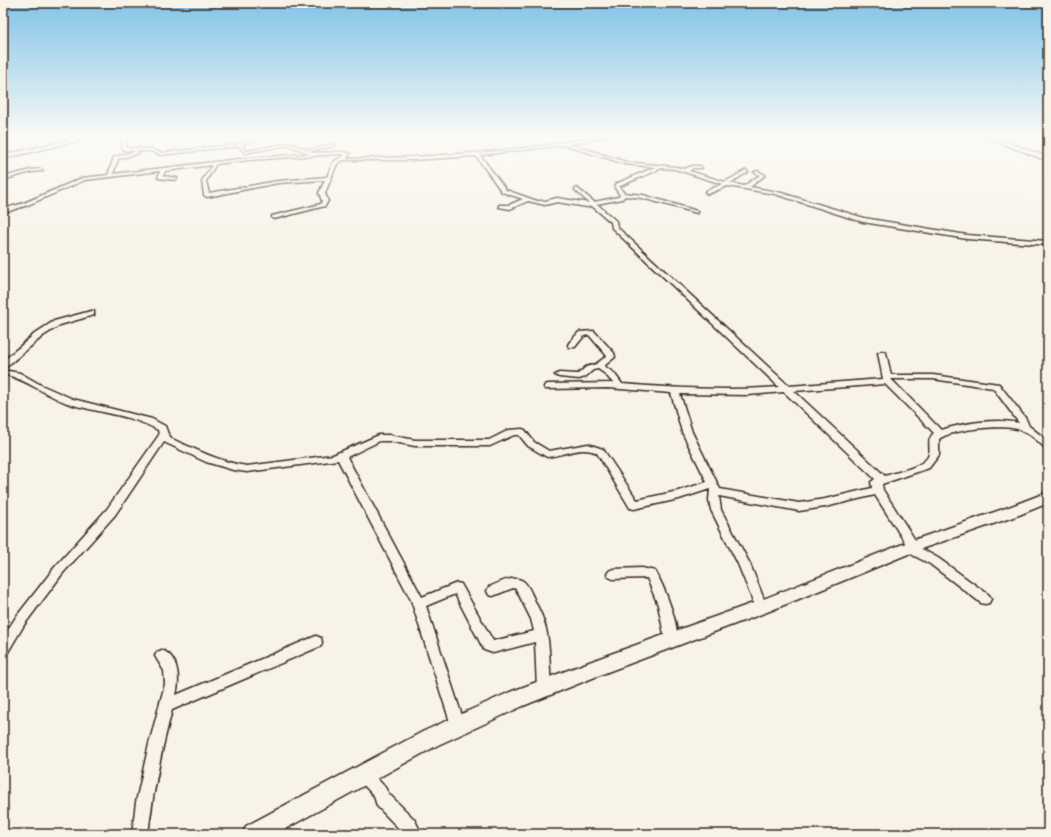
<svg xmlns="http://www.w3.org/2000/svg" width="1051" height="837" viewBox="0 0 1051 837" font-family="Mali,sans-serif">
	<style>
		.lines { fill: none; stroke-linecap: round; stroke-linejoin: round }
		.street-casing { stroke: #3b2a1e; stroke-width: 3 }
		.secondary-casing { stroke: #3b2a1e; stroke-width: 3 }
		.street { fill: #f7f3e8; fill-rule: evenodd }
		.secondary { fill: #f7f3e8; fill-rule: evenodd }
	</style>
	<rect width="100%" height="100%" fill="#f7f3e8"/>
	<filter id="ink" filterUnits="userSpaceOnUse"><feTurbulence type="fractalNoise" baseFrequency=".025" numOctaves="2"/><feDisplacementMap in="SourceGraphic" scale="8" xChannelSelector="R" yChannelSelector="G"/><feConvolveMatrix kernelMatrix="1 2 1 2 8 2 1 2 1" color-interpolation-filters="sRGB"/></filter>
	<g filter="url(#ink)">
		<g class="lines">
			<!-- street casing -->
			<g class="street-casing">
				<g id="street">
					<path d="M125,136h4l-4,8 2,4 25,1 9,4 78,-9 4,-3 19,-5 -2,3 -15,4 -3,2 4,6 43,-8 19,7 25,-6 1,2 -24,5 3,2 26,-1 11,1 -3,6 65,-2 62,-4 2,-1 2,1 65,-7 55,-10h11l-39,8 56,18 50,5 8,2 8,-3h8l2,2h-9l-4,3 36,11 21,-12 2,2 -18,11 14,3 16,-11 -6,-3 4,-1 7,4 -15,12 28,5 86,26 103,17 81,6v4l-81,-6 -104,-17 -88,-28 -48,-8 -19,8 -3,-2 1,-1 16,-7 -47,-15 -13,-1 -42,18v2l4,5 19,2 54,16v2l-55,-15 -17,-2 -3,3 -25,5 19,17 1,6 172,159 94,-7 -5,-26 4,-2 4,2 5,22h42l66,9 27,35 3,7 19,15v8l-3,-1c-7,-6 -13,-14 -22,-17 -15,-8 -70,-2 -84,8v16l-10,13 -47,16 1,6 34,53 1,4 20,11 51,37 2,4 -2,4 -4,1 -4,-1 -51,-39 -25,-13 -2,-3 3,-4 -31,-49 -50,12 -26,4 -80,-15 2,14 29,54 17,43 -2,4 -4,1 -4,-1 -19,-47 -27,-54 -2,-10 1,-11 -31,10 -45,10 -4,-1 -33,-55c-16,-8 -34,3 -50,4l-19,-11 -9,-11h-5l-24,11h-75l-26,-5h-9l-33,16 75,140 35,-14 4,1 32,57 41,-10 -3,-12 -15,-30 -3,-1 -20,8 -4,-1 -2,-4 2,-4c10,-4 21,-11 32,-7 6,2 9,11 12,17 3,7 7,14 10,22 8,21 6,47 8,70l-2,5 -5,2 -5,-2 -2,-5 -2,-47 -42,11 -9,-3 -29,-56 -29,12 39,119 -2,5 -5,2 -5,-2 -2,-5 -40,-125 -73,-140 -91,12 -14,-2 -27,-8 -42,-20 -49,73 -52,58 -39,52 -16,27 -5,2v-17l13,-20 39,-50 52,-58 52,-74 -1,-5c-28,-16 -61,-17 -91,-27 -22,-8 -41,-24 -64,-29v-4l17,3 21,12 32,14 79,20 13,7 3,8 4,5c25,11 48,23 75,27l86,-11 46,-20h10l26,5h74l20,-10 13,-1 3,1 9,12 15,9 39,-7 15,5 34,51 41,-9 29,-9 -25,-50 -11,-39 -63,-5 -63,1 -1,-2 1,-2 3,-1 65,-1 -9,-10 -6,-4 -5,1 -8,7 -6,2 -20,-2 -4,-2 4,-2 19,1 8,-7 10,-3 11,-8 -18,-21 -5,1 -9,11h-6l-1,-2 1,-2 10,-11 15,-1 20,22 1,4 -11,9 10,7 8,11c52,4 104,7 157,3l-167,-159 -1,-6 -19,-16 -5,1 -30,-5 -12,3 -17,-4 -18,8 -11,-2v-2h10l14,-6 -21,-7 -26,-36 -64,4h-68l-7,4 -12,29 3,8 -3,5 -51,13 -2,-1v-2l49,-12 1,-3 -3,-8 6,-13 -47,3 -71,14 -3,-2 -2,-14 10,-16 -47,6 -2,5 14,2v1l-2,1 -17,-2 2,-7 -75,9 -57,25 -25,8v-4l21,-6 58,-25 26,-3 6,-18 23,-6 -13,-1 -3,-6zM289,145l20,9 -60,4 -136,16 5,-15 21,-6 -2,-2h14l9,4 79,-9 6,7zM565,145l60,19 30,3 -39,17 -1,4 5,7 -2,2 -24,5 -17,-14 -2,1v1l14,13 -32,-5 -12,3h-8l-31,-11 -26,-35zM339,154l6,1 -12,7 -6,15 -49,4 -69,12 -3,-12 10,-17 33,-4zM891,379h42l60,9 26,35c-24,-5 -55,0 -78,7zM885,384l49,49c-8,7 -3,13 -5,21 -3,13 -33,18 -44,22l-91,-85zM784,392l91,87 -4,3 1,6 -47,11 -26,4 -79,-14 -28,-57 -12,-38 68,1z"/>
					<path d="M982,136h53l-2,1z"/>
					<path d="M41,169l2,2 -12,1 -28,8v-3l28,-7z"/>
					<path d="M91,311h3v4l-34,10 -17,11 -37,31h-3v-6l34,-29 17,-11z"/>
					<path d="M642,568l13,3c8,13 27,58 21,72l-5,2 -5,-2 -1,-4 -7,-34 -11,-27 -34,1 -4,-2 -2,-3 2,-3 4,-2z"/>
					<path d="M316,636l5,2 1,4 -1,4 -149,64c-11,41 -19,82 -24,124h-16l4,-32 13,-58 16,-60 -1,-13 -9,-15 2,-4 5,-2c17,7 18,29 14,45z"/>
					<path d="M364,767l5,3 15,16 5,8 25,25 8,15h-18l-27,-28 -3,-10 -15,-16 -3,-5 3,-5z"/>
				</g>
			</g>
			<!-- secondary casing -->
			<g class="secondary-casing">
				<g id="secondary">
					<path d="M86,136h11l-94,23v-4z"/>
					<path d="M982,136h8l58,21v4z"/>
					<path d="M1048,492v11l-29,12 -101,35 -151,62 -157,59 -87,35 -85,39 -162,89h-33l3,-8 178,-95 86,-39 98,-37 148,-53 152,-60 101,-35z"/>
				</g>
			</g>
			<!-- street -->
			<use href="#street" class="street"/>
			<!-- secondary -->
			<use href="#secondary" class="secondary"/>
		</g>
	</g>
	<!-- sky -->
	<linearGradient id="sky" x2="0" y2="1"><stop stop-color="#83c3e8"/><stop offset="0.54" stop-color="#fbfaf5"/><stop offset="1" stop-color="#fbfaf5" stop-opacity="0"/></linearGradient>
	<rect width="1051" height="254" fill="url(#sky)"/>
	<!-- margin -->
	<rect width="1051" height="837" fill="none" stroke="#f7f3e8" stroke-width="16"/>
	<rect x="8" y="8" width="1035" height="821" fill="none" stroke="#3b2a1e" stroke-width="1.5" filter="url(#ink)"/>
</svg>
